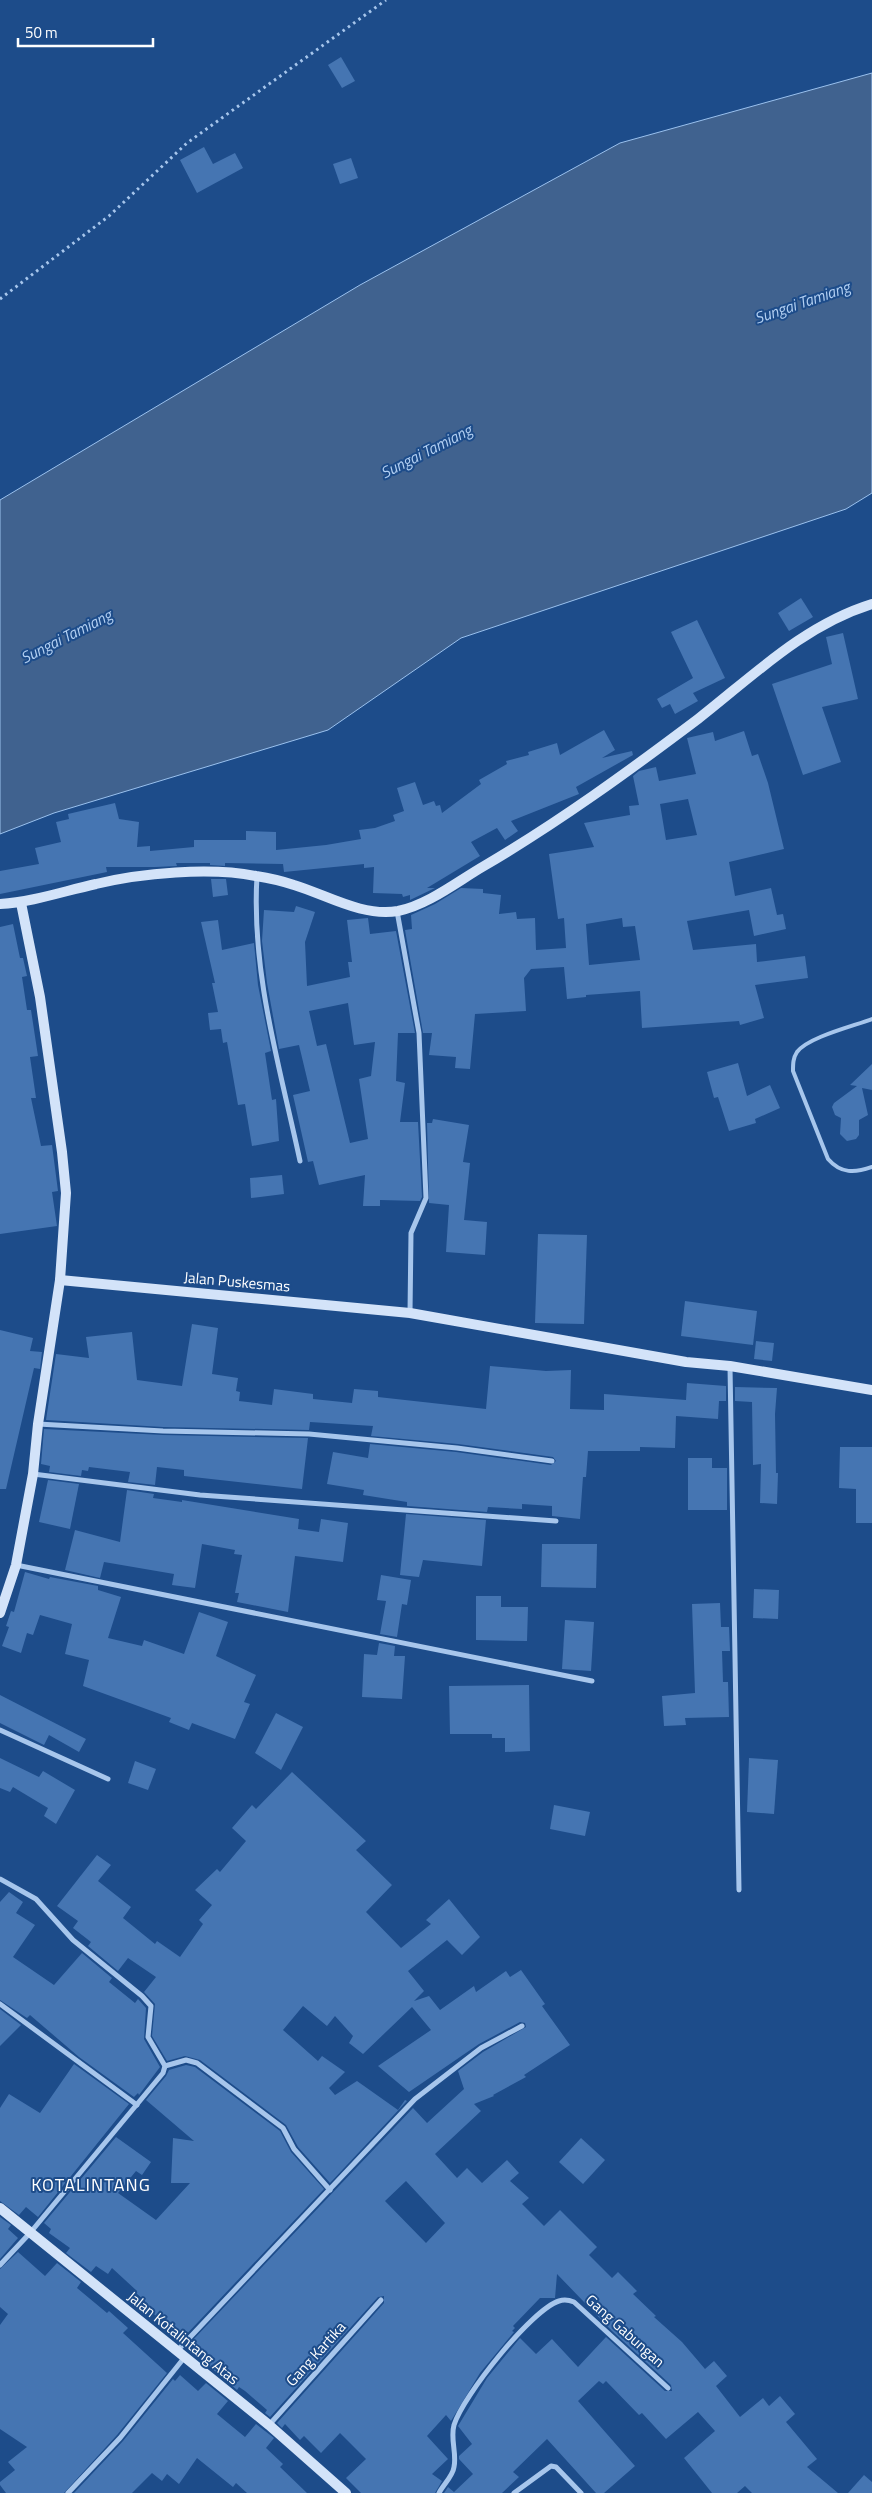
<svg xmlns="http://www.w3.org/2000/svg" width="872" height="2493" viewBox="0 0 872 2493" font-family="'Titillium Web',sans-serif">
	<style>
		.water { fill: #40628f; stroke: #9ac1ee }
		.building { fill: #4575b2; fill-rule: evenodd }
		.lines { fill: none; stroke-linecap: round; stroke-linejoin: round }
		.path { stroke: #a7c6ec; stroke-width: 3; stroke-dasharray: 2.5 4; stroke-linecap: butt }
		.lane { stroke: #a7c6ec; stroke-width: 4 }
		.street { stroke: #a7c6ec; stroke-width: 5 }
		.secondary { stroke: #d3e3f9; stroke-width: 10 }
		.labels { text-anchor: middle; stroke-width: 4; stroke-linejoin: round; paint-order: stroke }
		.street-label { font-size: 15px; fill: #fff; stroke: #1d4c8a }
		.water-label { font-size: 16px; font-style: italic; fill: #b3d0f3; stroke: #1d4c8a }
		.quarter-label { font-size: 18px; letter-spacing: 1px; fill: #fff; stroke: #1d4c8a }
	</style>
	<rect width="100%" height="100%" fill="#1d4c8a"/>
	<!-- water -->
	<path class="water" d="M872,73v420l-26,16 -385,129 -133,92 -274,83 -54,21v-334l360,-215 260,-142z"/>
	<!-- building -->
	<g class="building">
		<path d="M341,57l14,24 -13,7 -14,-23z"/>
		<path d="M204,147l9,17 22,-11 8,15 -46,25 -17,-33z"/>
		<path d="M351,158l7,20 -18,6 -7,-20z"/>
		<path d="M801,598l12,19 -24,14 -11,-18z"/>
		<path d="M697,620l28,58 -32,15 5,8 -23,13 -5,-10 -8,4 -5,-9 36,-21 -22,-46z"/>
		<path d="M843,633l15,66 -36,8 19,55 -38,13 -31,-91 60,-20 -6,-27z"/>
		<path d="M604,730l11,20 -13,8 30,-7 1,4 -57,32 3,7 -68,27 7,10 -13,9 -8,-12 -26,14 9,14 -53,32h8l-25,12v-5l-7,2 -1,-3 -29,-1 1,-26 -10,1v-4l-80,8 -1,-8 -58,-1v3l-15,-1v-2h-34l1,3 -22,1h-49l1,5 -107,22v-23l39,-7 -4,-16 26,-6 -5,-20 13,-3 -1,-5 47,-11 4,16 20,3 -2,25 13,-1v5l44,-4v-7h52v-9l30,1v18l50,-5 35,-6 -2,-9 16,-2 20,-7 -2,-6 11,-4 -7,-23 18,-6 8,23 11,-4 2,5 4,-1 2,8 39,-29 -2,-4 28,-16 -1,-3 23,-6 -1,-3 29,-9 3,12z"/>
		<path d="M744,731l8,25 6,-2 10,29 16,66 -55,13 6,34 36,-8 6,27 6,-1 3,15 -32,7 -5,-26 -62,11 6,29 63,-6 1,18 48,-6 3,22 -53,7 9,33 -24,7 -1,-4 -97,7 -2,-37 -54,4v2l-19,2 -3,-32 -33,2 -7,9 2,33 -51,3 -5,55 -15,-1 1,-11 -27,-2 3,-22h-9l-18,-103 7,-1 -1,-14 24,-11 26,-16 22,1v4l18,2 -2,19 17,-2 1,7 18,-1 1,32 30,-2 -2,-30 -6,1 -9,-65 45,-7 -10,-24 46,-8 -1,-9 10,-1 -6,-29 6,-5 17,-4 3,14 37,-7 -9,-36 26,-6 2,9zM688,799l9,36 -31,5 -6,-36zM622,918l1,9 12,-1 5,34 -51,5 -3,-41z"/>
		<path d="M211,879h15l2,16 -15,2z"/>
		<path d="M296,906l19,6 -10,30 2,44 43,-9 -2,-15h4l-5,-42 21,-2 2,16 26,-3 19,102h-17l-2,48 9,2 -5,39h18l4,75 -2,4 -40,-1v6h-17l2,-31 -46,10 -6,-24 -5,1 -15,-67 17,-4 -11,-46 -20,4 -12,-66 -5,-42 2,-31 30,2zM348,1003l6,42 21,-3 -4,34 -12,3 9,60 -18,4 -24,-99 -9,2 -8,-35z"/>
		<path d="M218,920l4,30 32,-7 4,42 13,66 -6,2 7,47 4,-1 3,42 -27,5 -7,-42 -7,1 -11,-63 -4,1 -2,-14 -11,1 -2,-17 10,-1 -6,-29h3l-14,-61z"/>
		<path d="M13,924l7,34h3l4,18 -5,1 5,33h4l7,46 -8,1 6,41h-5l10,48 11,-1 6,46 -6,1 5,34 -57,8v-307z"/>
		<path d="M738,1063l9,33 23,-11 10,23 -25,11 1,4 -27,8 -11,-34 -4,1 -7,-26z"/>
		<path d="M872,1064v26l-10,-2 6,27 -9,5v15l-3,4 -9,2 -7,-7 1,-16 -6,-3 -3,-8 2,-4 23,-17 -7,-1z"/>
		<path d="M433,1119l36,6 -6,37 7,1 -6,57 23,2 -2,33 -39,-3 3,-47 -20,-2 -2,-80h5z"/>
		<path d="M282,1175l2,19 -33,4 -1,-20z"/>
		<path d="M538,1234l49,1 -3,89 -49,-1z"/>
		<path d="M685,1301l72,10 -4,34 -72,-9z"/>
		<path d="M192,1324l26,4 -6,46 26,4 -2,13 4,1 -1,9 33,4 2,-16 39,5v5l39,4 2,-14 24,2v6l108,12 4,-43 56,5 25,-1 -1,39 34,1v-16l82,6 1,-17 39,3v15h-7l-1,18 -42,-3 -1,32 -35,-1v4h-52l-2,26h-3l-3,42 -28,-3v-10l-30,-2v5l-34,-2 -1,5 -80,-6v-4l-44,-7 1,-5 -37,-6 6,-32 35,6 2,-14 86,8 95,13 5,-4 -3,-4 -95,-13 -87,-8 2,-10 -63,-4 -1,8 -146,-3 -117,-7 10,-66 33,4 -3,-21 46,-5 5,48 45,6z"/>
		<path d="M0,1330l33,8 -3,13 12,1 -2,17 -6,-1 -28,121h-6z"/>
		<path d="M756,1341l18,2 -2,18 -18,-2z"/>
		<path d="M735,1387l42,1 -2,26 1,59h2l-1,31 -17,-1 1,-39 -8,1 -1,-63 -17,-1z"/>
		<path d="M44,1429l119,6 145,3 -6,51 -118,-13v-6l-27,-3 -2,18 -27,-3 2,-10 -41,-5 -1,4 -6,-1 -1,6 -32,-4 1,-6 -9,-2z"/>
		<path d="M840,1447h32v76h-16v-34l-17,-1z"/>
		<path d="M688,1458h24v10h15v42h-39z"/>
		<path d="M48,1480l31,4 -9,45 -31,-7z"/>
		<path d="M127,1490l27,4 -1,4 29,4v-2l117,19 -1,10 21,3 2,-13 27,4 -5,39 -48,-6 -7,56 -51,-10 2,-9h-4l7,-38 -8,-1 1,-4 -33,-6 -7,44 -23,-3 2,-11 -70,-12 -4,16 -35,-8 10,-40 45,12z"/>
		<path d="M406,1514l80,6 -4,46 -59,-6 -4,17 -19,-2z"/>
		<path d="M542,1544h55l-1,44 -55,-1z"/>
		<path d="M25,1572l24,7 1,-2 48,9v4l23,7 -13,41 34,8 2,-6 40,14 15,-42 29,10 -12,34 40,19 -12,27 6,2 -15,35 -43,-16 -3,7 -20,-8 2,-4 -88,-32 6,-26 -24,-6 7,-30 -32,-9 -7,20 -6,-2 -6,20 -19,-7 7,-19 -3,-1 5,-15 3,1z"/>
		<path d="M381,1575l30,5 -4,25 -5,-1 -5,33 -17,-3 6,-33 -9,-1z"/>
		<path d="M754,1589l25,1 -1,29 -25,-1z"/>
		<path d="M476,1596h25v11h27l-1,34 -51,-1z"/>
		<path d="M720,1603l1,24h8l1,24h-8l1,31h5l1,35 -44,1 1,7 -22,1 -2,-30 33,-3 -3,-89z"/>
		<path d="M565,1620l29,2 -3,49 -29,-2z"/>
		<path d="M379,1643l16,3 -1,10h11l-3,43 -40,-2 2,-43 13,1z"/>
		<path d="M529,1685l1,66 -25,1v-14h-13v-4h-42l-1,-48z"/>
		<path d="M0,1695l86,44 -7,13 -30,-17 -5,10 -44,-22z"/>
		<path d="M276,1713l27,14 -22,43 -26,-17z"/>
		<path d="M0,1758l39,19 4,-6 32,19 -19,34 -12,-8 4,-8 -35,-21 -3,5 -10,-4z"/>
		<path d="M749,1758l29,2 -4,54 -27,-2z"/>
		<path d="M135,1761l21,8 -8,21 -20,-7z"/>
		<path d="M292,1772l74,69 -10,9 36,35 -26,27 35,36 30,-24 -5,-4 23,-21 31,38 -18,18 -15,-15 -39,31 16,20 -10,10 15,-5 11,14 34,-24 2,6 30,-21 4,6 11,-7 24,34 -3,2 28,39 -46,30 2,2 -33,18 1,1 -20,8 7,7 -46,43 22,24 10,-10 15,15 25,-23 12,13 -9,8 19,17 -7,6 22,22 16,-16 37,37 -8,8 23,23 6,-6 19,19 -4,3 23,22 -2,1 28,25 23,27 9,-8 13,15 -11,10 24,31 23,-19 6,8 11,-10 15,18 -9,8 31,37 -10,8 31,26h-86l-7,-7 -8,7h-25l-28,-35 31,-27 -17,-19 -32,27 -24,-26 -3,2 -33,-34 -3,3 -4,-3 -21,20 57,65 -31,27h-8l-49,-54 -34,33 6,5 -17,16h-58l4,-6 6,5 19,-18 -14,-15v-3l13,-12 -14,-18 29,-48 33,-40 16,16 16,-15 26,28 28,-30 59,54h7l-1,-6 -59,-54 -55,-57 -2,24h-15l-27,28 2,2 -3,3 2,1 -34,41 -29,48 -5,-6 -19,21 21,23 -16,15 10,7 -7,12h-74l-15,-15 20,-19 -26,-26 -19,20 -17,-17 -4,4 -15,-16 -3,4 -5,-5 107,-120v-7l-6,1 -108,120 -5,-4 2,-3 -22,-19 -6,-4 -2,3 -34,-29 4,-5 -16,-14 222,-234 14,15 37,-34 -6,-18 25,-19 43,-25 -1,-4 -5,-1 -41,22 -70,48 -31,-26 53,-36 -19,-23 -49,47 -14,-11 4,-7 -18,-20 -8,10 -24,-20 -20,24 35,31 4,-5 23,16 -16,16 6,7 22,-14 41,29 7,-10 2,1 -77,82 -32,-36 -12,-22 -86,-65 -15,-4 -18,5 -15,-25 3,-32 -11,-12 12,-15 -28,-19 -10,13 -30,-25 3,-4 -18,-14 5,-7 -21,-15 40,-51 14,10 -13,16 33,26 -8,11 32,26 2,-3 23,16 23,-33 -4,-4 13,-15 -17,-15 22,-21 3,3 26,-31 -14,-13 20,-23 4,4zM406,2181l39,42 -19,20 -41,-42z"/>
		<path d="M554,1805l36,7 -5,24 -35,-7z"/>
		<path d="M9,1892l14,10 -7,11 19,12 -22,32 41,28 28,-32 30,25 -3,4 26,21 3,-4 8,9 -2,31 16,28 -21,28 -1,-2 -4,4 -55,-40 -49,-42 -3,3 -27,-18v-98z"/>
		<path d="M0,2009l21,16 -21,21z"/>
		<path d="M74,2064l55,40 -91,113 -12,-10 -7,8 -19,-14v-93l9,-14 31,19z"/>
		<path d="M186,2065l9,2 85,64 11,21 33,37 -142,150 -36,-32 2,-3 -13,-12 2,-1 -25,-23 -4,6 -12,-8 -5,6 -25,-19 4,-5 -21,-15 2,-4 -7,-6 72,-86 35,25 -9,13 -6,-4 -18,22 38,27 34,-37h-19l2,-45 21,3 -48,-41 20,-24 3,-6z"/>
		<path d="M581,2138l24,22 -22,24 -24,-22z"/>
		<path d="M0,2217l11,8 -3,4 10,9 -18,21z"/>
		<path d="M18,2252l27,24 12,-13 24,19 -4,6 30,25 2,-2 19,17 -5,5 44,40 -50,62 -53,58h-58l-6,-8v-3l15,-12 -7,-8 19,-15 -27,-18v-104l8,-11 -8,-7v-38z"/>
		<path d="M180,2375l18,16 8,-8 22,18 -11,13 28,23 11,-13 18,14 -8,10 17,16 -3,3 27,26h-60l-11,-10 -3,4 -36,-29 -18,26 -12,-10 -5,7 -10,-8 -20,20h-58l49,-52 50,-62 2,2z"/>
		<path d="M864,2475l8,7v11h-24z"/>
	</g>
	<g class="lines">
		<!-- path -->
		<path class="path" d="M0,299l109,-83 78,-73 199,-143"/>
		<!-- lane -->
		<path class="lane" d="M872,1019c-18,7 -64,18 -75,33 -4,6 -4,12 -4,19l35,88c13,15 27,14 44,8"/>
		<!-- street -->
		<g class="street">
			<path d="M257,876c-6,97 23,191 43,285"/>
			<path d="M397,911l22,122 7,165 -15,35 -1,80"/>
			<path d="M730,1367l9,523"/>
			<path d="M38,1424l125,7 146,3 148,14 95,13"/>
			<path d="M33,1474l167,21 356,26"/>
			<path d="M16,1565l576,116"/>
			<path d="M0,1730l108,49"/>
			<path d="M0,1879l36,20 37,41 69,56 9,10 -3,31 17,29 -2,7 -133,160 -30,32"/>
			<path d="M0,2004l137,101"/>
			<path d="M165,2066l21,-6 11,3 86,65 11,21 36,41"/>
			<path d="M177,2351l238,-252 66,-51 41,-22"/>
			<path d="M269,2425l112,-125"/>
			<path d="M68,2493l52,-55 64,-80"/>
			<path d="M439,2493c4,-8 14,-17 15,-26 3,-14 -4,-28 0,-42 9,-29 77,-115 105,-124 6,-2 10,-1 15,1l94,86"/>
			<path d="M514,2493l37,-27 5,1 25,26"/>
		</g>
		<!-- secondary -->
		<g class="secondary">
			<path d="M0,904c33,-2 64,-13 96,-20 45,-11 114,-17 160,-8 13,2 26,5 38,9 33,10 68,32 104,26 30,-6 60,-30 86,-45 75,-44 145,-95 214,-147 55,-43 106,-94 174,-115"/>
			<path d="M60,1280l350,33 276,49 44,4 142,24"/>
			<path d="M0,1613l16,-48 17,-91 5,-50 22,-144 6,-87 -4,-41 -22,-155 -19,-94"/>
			<path d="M0,2208l269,217 77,68"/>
		</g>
	</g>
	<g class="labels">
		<!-- street labels -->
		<g class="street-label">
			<text transform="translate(237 1282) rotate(5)" y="5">Jalan Puskesmas</text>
			<text transform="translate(625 2331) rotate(42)" y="5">Gang Gabungan</text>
			<text transform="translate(183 2338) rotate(39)" y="5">Jalan Kotalintang Atas</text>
			<text transform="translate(316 2354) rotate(-48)" y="5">Gang Kartika</text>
		</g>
		<!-- water labels -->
		<g class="water-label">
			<text transform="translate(802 302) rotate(-19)" y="6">Sungai Tamiang</text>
			<text transform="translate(426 451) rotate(-27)" y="6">Sungai Tamiang</text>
			<text transform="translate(66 636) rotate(-27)" y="6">Sungai Tamiang</text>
		</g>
		<!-- quarter labels -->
		<g class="quarter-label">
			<text x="91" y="2191">KOTALINTANG</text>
		</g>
	</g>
	<!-- scale -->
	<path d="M18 38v8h135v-8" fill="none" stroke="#ffffff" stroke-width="2.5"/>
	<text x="25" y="38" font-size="15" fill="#ffffff" stroke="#1d4c8a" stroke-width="4" paint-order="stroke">50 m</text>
</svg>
